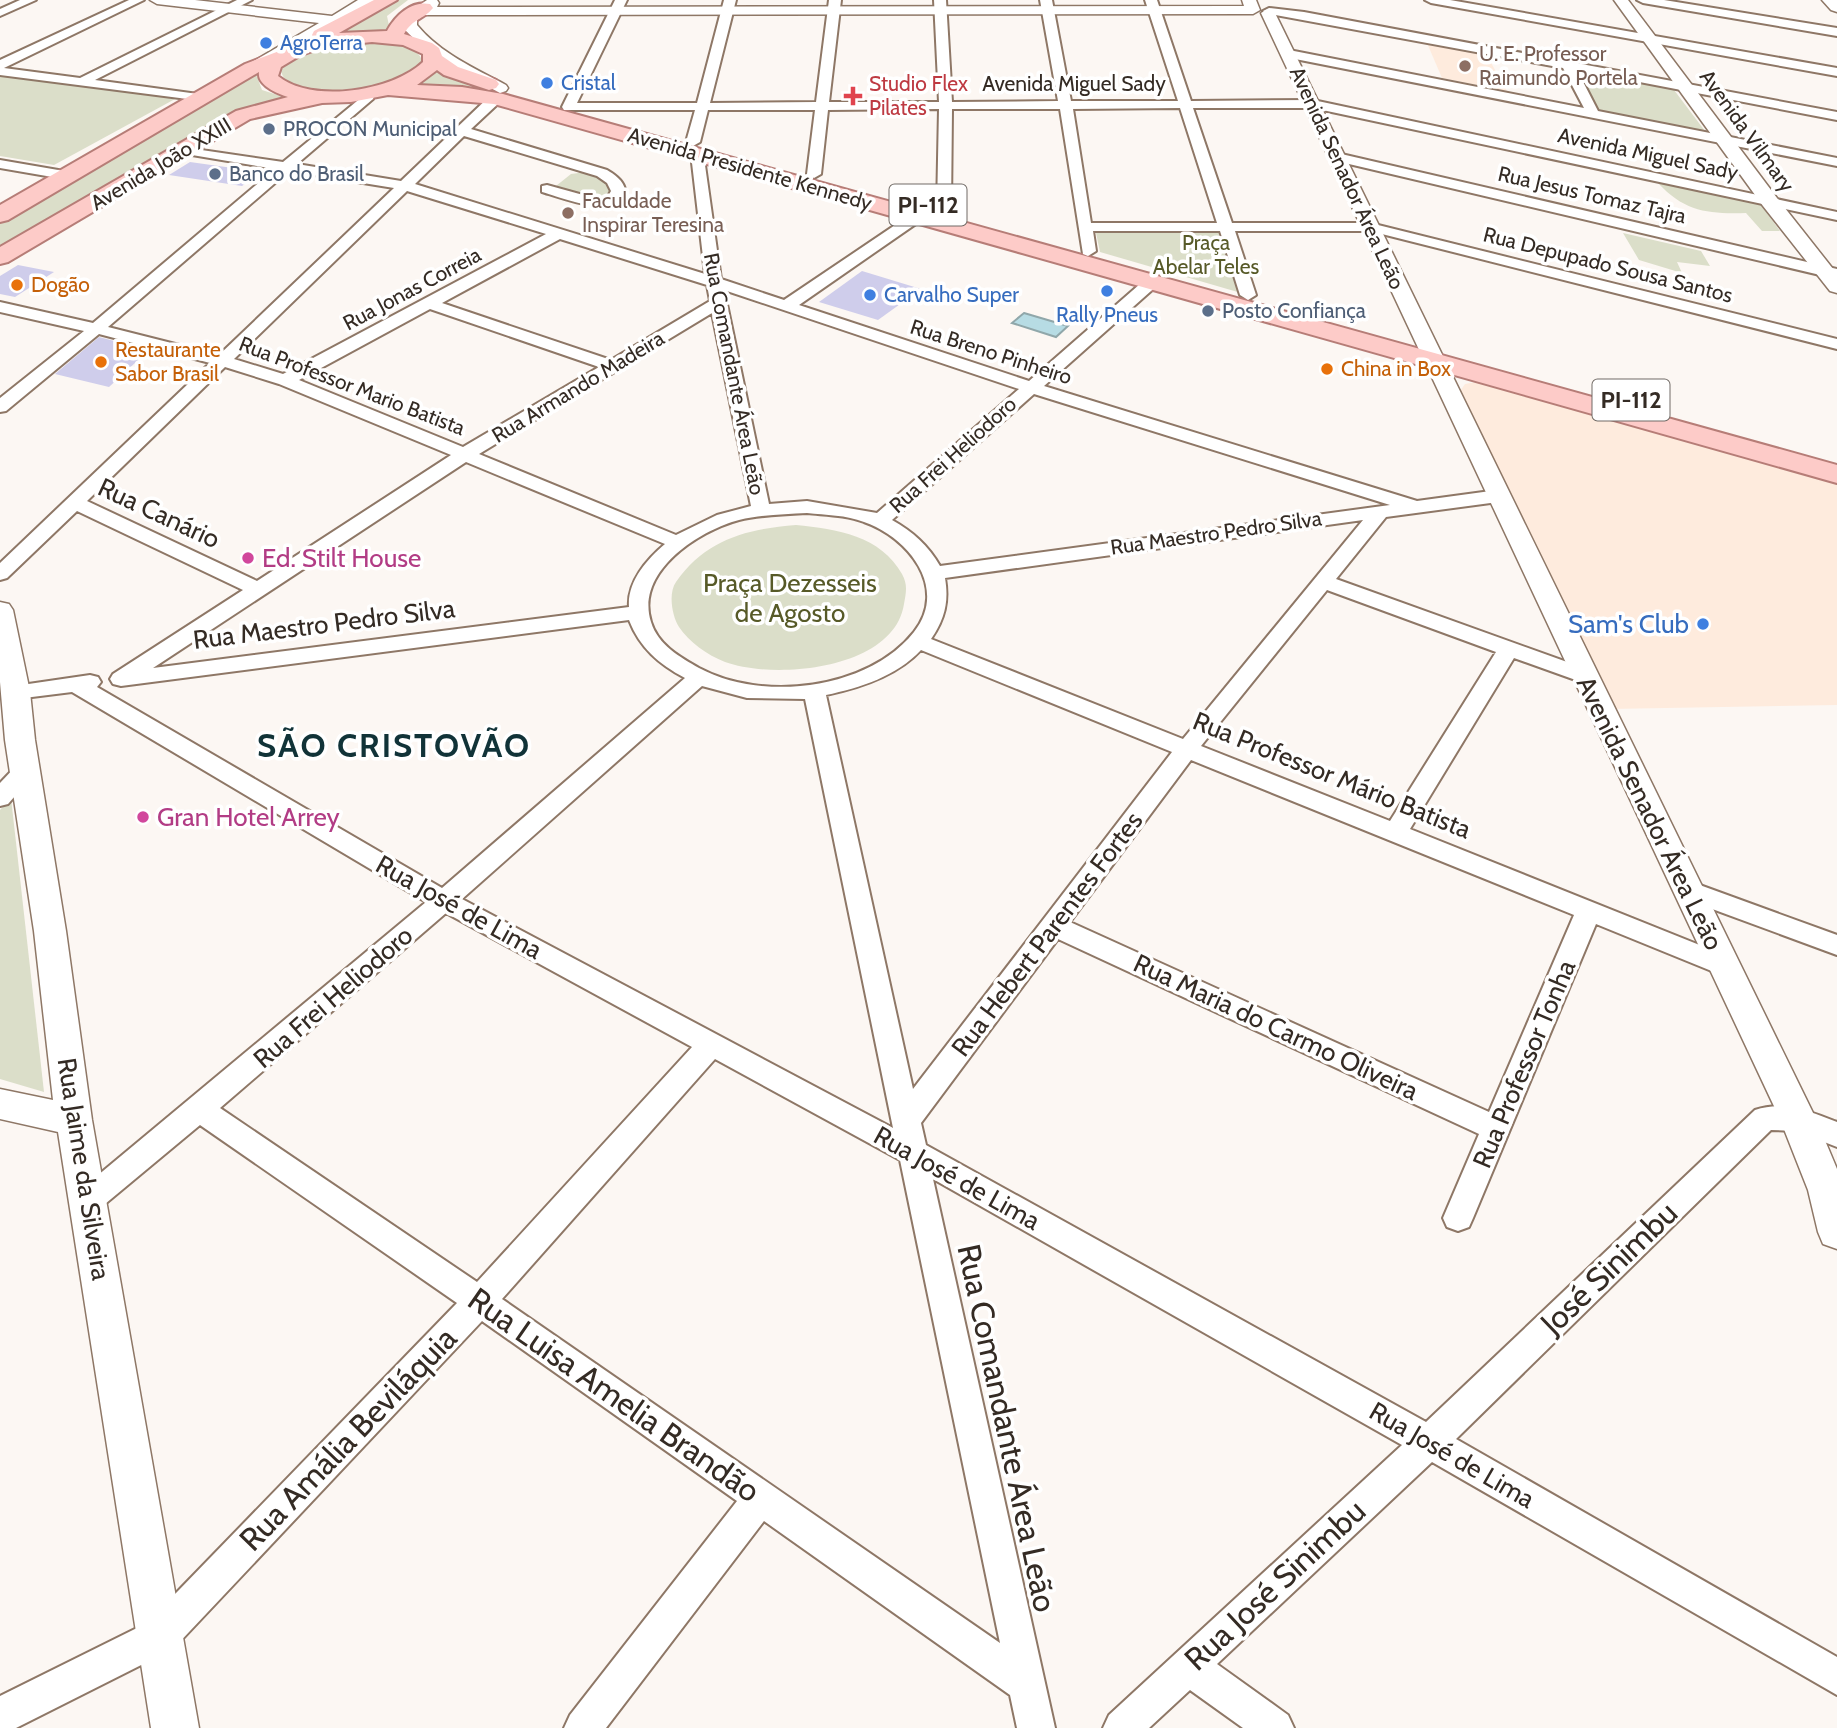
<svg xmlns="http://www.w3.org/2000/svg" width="1837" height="1728" viewBox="0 0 1837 1728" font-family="Cabin,sans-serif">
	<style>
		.built { fill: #feebdd }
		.green { fill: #dbdec9 }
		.water { fill: #b7dce4; stroke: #90a7aa; stroke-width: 2 }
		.building { fill: #cfcdeb }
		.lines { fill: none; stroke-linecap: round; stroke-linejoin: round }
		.minor-casing { stroke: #8e7766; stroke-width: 4 }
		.tertiary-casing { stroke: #8e7766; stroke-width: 3 }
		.secondary-casing { stroke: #8e7766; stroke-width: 3 }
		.primary-casing { stroke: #b67d77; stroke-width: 4 }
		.minor { fill: #fff; fill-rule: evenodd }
		.tertiary { fill: #fff; fill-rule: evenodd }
		.secondary { fill: #fff; fill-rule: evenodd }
		.primary { fill: #fdcbc8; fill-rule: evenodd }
		.shop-dot { fill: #3f7fe0; stroke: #fff; stroke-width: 2.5 }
		.education-dot { fill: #8d6e63; stroke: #fff; stroke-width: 2.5 }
		.health-dot { fill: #e0444e; stroke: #fff; stroke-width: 2.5 }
		.service-dot { fill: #5c6f8a; stroke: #fff; stroke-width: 2.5 }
		.food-dot { fill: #e8710a; stroke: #fff; stroke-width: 2.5 }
		.hotel-dot { fill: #d1479c; stroke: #fff; stroke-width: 2.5 }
		.labels { text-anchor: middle; stroke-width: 7; stroke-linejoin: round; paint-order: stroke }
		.far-shop-label { font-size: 21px; fill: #366cbe; stroke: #fff; text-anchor: start }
		.far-education-label { font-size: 21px; fill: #785e54; stroke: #fff; text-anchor: start }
		.far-health-label { font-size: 21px; fill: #be3a42; stroke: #fff; text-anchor: start }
		.far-street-label { font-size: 21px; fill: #342b24; stroke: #fff }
		.far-service-label { font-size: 21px; fill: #4e5e75; stroke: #fff; text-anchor: start }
		.far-park-label { font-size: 21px; fill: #575a28; stroke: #fff }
		.far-food-label { font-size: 21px; fill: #c56008; stroke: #fff; text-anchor: start }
		.shield { fill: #fff; stroke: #716b66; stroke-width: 2 }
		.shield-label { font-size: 24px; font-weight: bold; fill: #342b24 }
		.street-label { font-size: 26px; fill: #342b24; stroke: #fff }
		.hotel-label { font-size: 26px; fill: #b23c85; stroke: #fff; text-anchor: start }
		.park-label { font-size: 26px; fill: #575a28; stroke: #fff }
		.shop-label { font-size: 26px; fill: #366cbe; stroke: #fff; text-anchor: end }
		.near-street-label { font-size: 32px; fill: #342b24; stroke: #fff }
		.district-label { font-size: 33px; font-weight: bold; letter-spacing: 2px; fill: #113338; stroke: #fff }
	</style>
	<rect width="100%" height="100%" fill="#fcf7f3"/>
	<!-- built -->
	<g class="built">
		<path d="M1427,43l59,11 21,37 -65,-13z"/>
		<path d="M1476,382l361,99v224l-228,4 -151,-315 7,-10z"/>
	</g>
	<!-- green -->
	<g class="green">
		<path d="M395,0h13l-21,16 4,19 -73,4z"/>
		<path d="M364,41c19,1 49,-2 58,19 -13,31 -133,48 -141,11 15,-26 56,-27 83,-30z"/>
		<path d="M436,68l41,16 8,6 -79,-3z"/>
		<path d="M1572,69l99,17 37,49 -111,-23z"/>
		<path d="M0,74l175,25 -121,66 -54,-9z"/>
		<path d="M256,74l6,16 28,9 -23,4 -267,146v-25z"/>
		<path d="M586,172l15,3 15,11 -5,11c-20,2 -38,-1 -55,-11l15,-12z"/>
		<path d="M1658,183l103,22 19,26h-18l-16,-18c-38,1 -61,-1 -88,-30z"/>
		<path d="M1227,227l21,68 -148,-43 -5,-24z"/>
		<path d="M1623,233l78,18 9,15 -33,-4 5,11 -43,-13z"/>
		<path d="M796,525c41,4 85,11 106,49 6,11 4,18 2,30 -10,66 -130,76 -179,58 -18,-7 -36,-20 -46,-35 -7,-11 -11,-34 -3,-45 30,-43 71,-53 120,-57z"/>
		<path d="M11,798l33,294 -44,-13v-269z"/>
	</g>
	<!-- water -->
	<path class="water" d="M1024,313l44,13 -12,11 -44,-14z"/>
	<!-- building -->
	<g class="building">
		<path d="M190,162l72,10 -20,14 -73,-11z"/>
		<path d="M18,265l36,7 -39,25 -15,-3v-18z"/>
		<path d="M862,271l59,18 -43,31 -59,-18z"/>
		<path d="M99,337l50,13 -40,37 -54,-13z"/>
	</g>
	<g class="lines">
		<!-- minor casing -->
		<g class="minor-casing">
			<g id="minor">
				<path d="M20,0h16l-36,16v-7z"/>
				<path d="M129,0h15l-140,68 76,10 157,-78h15l-157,80 103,14 5,1v6l-203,-26v-15z"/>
				<path d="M615,0h12l-50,103h120l27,-103h12l-26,103 106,-1 13,-102h12l-12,102h110l-5,-102h12l6,102 106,-1 -18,-101h12l19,101h107l-33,-101h12l34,101 122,-1 524,112v8l-524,-112h-120l39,115h138l467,116v10l-467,-118h-135l21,64 -8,5 -8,-5 -20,-64h-127l3,20 -8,5 -5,-2 -23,-145h-108l-1,100 -7,4 -7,-4 2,-100 -111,1 -7,64 -7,4 -7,-4 8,-64h-107l-8,32 -7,4 -7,-4 9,-32h-131l-2,-3zM1180,108l37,115h-126l-18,-114z"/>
				<path d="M1425,0h25l387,68v8l-406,-73z"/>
				<path d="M1637,0h27l173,28v8l-194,-33z"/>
				<path d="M1269,8l35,4 533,100v8l-260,-50 21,41 239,47v8l-552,-109v-6l4,-1 295,58 -21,-40 -298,-55 -2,-2z"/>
				<path d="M368,92l6,4 -1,3 -76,65 104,17 90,-86h10v6l-30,28 136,41c7,4 17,11 18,20 4,34 -69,6 -83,2v-6l5,-1 47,13h13l4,-7 -4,-8 -10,-7 -133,-40 -49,48 290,90 -14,-120 2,-3h10l18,128 63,21 129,-87h10l2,3 -2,3 -124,86 230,76 119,-104h12l2,3 -2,3 -116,103 373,115 81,-11 7,2 2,4 -9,6 -112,15 -50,62 256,92 3,5 -3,5 -8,2 -70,-25 -104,171 322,129 4,7 -4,7 -9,3 -9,-3 -118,-48 -123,294 -4,9 -11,4 -11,-4 -4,-9 36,-84 -421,-195 -137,184 5,22 500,277 329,-312c29,-10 56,2 82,12v25l-41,-16 -25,-1 -315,309 381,218v38l-405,-233 -215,202 71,51 6,13h-51l-53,-38 -41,38h-46l6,-13 293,-270 -469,-266 122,549h-38l-7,-33 -246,-174 -158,207h-42l6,-13 167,-214 -255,-180 -309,328 -157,79h-16v-32l147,-73 310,-320 -257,-178 -101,84 -10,4 -10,-4 -5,-9 5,-9 347,-289 -354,-210 -56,7 -8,-2 -3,-5 3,-5 82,-12 8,2 3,5 -4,5 345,201 243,-210c-26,-14 -45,-30 -56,-58l-508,66 -8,-2 -3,-5 3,-5 130,-84 -166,-79 -70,67 -7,2v-17l210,-200 -111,-29 -93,77 -6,1v-14l84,-67 -84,-19v-10l93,21 182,-154 -89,-15 -7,-4 2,-3 102,15zM289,171l105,17 -175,167 -111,-28zM407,191l139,43 -263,140 -49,-15zM560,239l147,46 3,16 -99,59 -169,-57zM724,290l295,99 -142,124 -70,-12 -38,3zM430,309l169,58 -136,80 -164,-67zM712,313l39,193 -34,9 -41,20 -197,-81zM225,367l54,17 172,71 -194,126 -170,-80zM1034,394l356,111 -450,61c-12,-21 -27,-34 -48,-46zM466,462l199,82c-18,15 -38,38 -36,63l-476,61zM807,513c19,2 39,2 57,9 44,15 85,66 50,110 -46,58 -152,70 -215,36 -19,-11 -41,-23 -48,-46 -16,-50 47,-91 88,-102 22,-5 45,-6 68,-7zM1363,520l-180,219 -252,-100c14,-20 18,-38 14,-61zM1327,590l169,62 -106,169 -189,-75zM921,650l251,102 -259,337 -87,-394c34,-7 71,-19 95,-45zM702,686l45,12 58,1 88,429 -431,-229zM1191,760l383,155 -85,197 -419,-190zM446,913l246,134 -215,235 -257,-174zM715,1059l185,101 100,483 -498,-344z"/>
				<path d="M1337,153l500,116v10l-505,-119 -2,-3z"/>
				<path d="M0,160l64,11 7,4 -7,4 -64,-11z"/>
				<path d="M25,763l8,2 4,6 -29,33 -8,2v-23l17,-18z"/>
				<path d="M1686,880l151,55v20l-160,-59 -3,-7 3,-7z"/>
			</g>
		</g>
		<!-- tertiary casing -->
		<g class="tertiary-casing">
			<g id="tertiary">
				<path d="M150,0h45l137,16 26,-16h18l-123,73 -8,-5 2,-3 72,-42 -162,-19z"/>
				<path d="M427,0h10l2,3 -2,4 807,-1 -2,-6h14l4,10 -7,4 -829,1 -7,5v5c23,28 57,43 89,60l2,3 -2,3 -6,2 -67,-36 -29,-28 -3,-3 4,-11z"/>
				<path d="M1614,0h14l149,198 60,76v19l-7,-2 -67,-85z"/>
				<path d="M1268,9l7,4 541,1106 21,50v80l-14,-5 -5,-12 -10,-42 -28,-71 -519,-1106z"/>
				<path d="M0,602l9,2 4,6 17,82 5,48 31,191 26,189 107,608h-48l-93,-596 -58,-13v-30l53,11 -19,-169 -29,-191 -5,-58z"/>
			</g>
		</g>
		<!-- secondary casing -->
		<g class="secondary-casing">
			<path id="secondary" d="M1822,0h15v12l-6,-2z"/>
		</g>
		<!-- primary casing -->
		<g class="primary-casing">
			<path id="primary" d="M374,0h23l-58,33 48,-2c8,-15 24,-31 43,-27l3,4c-10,12 -20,10 -29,26l28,9 7,5 3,8 16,11 38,13 3,4 -3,4 -7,2 -45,-15 -7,-5 -20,15 45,2 41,7 1334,371v18l-1343,-379 -106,-9 -37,7 -29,1 -72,16 -242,143 -8,2v-17l236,-136 52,-14c-12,-4 -31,-12 -29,-25l-251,148 -8,2v-17l245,-141 69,-26 -2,-3 2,-4zM372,42l31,3 20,9v8c-30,29 -111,42 -145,14l3,-9 20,-12 22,-8z"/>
		</g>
		<!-- minor -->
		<use href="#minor" class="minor"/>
		<!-- tertiary -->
		<use href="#tertiary" class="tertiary"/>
		<!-- secondary -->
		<use href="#secondary" class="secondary"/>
		<!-- primary -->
		<use href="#primary" class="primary"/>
	</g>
	<!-- markers -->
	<g class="shop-dot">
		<circle cx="266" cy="43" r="7"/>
		<circle cx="547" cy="83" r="7"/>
		<circle cx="1107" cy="291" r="7"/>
		<circle cx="870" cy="295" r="7"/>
		<circle cx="1703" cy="624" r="7"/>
	</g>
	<g class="education-dot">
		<circle cx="1465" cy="66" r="7"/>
		<circle cx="568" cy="213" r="7"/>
	</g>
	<path class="health-dot" d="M849.5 85.5h7v7h7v7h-7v7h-7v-7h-7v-7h7z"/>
	<g class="service-dot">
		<circle cx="269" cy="129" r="7"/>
		<circle cx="215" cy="174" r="7"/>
		<circle cx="1208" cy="311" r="7"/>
	</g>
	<g class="food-dot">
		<circle cx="17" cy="285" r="7"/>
		<circle cx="101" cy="362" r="7"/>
		<circle cx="1327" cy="369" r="7"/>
	</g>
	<g class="hotel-dot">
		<circle cx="248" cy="558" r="7"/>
		<circle cx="143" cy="817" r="7"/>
	</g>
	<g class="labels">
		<!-- far-shop labels -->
		<g class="far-shop-label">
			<text x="280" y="50">AgroTerra</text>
			<text x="561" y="90">Cristal</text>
			<text x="884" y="302">Carvalho Super</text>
			<text x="1107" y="322" text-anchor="middle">Rally Pneus</text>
		</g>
		<!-- far-education labels -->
		<g class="far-education-label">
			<text x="1479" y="61">U. E. Professor<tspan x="1479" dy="24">Raimundo Portela</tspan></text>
			<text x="582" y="208">Faculdade<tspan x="582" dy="24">Inspirar Teresina</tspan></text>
		</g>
		<!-- far-health labels -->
		<g class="far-health-label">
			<text x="869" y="91">Studio Flex<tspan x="869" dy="24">Pilates</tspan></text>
		</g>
		<!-- far-street labels -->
		<g class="far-street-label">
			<text x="1074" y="91">Avenida Miguel Sady</text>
			<text transform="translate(1747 131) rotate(54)" y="7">Avenida Vilmary</text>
			<text transform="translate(1648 154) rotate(12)" y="7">Avenida Miguel Sady</text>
			<text transform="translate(161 164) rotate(-31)" y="7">Avenida João XXIII</text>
			<text transform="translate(750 169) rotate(16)" y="7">Avenida Presidente Kennedy</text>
			<text transform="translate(1347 178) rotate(65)" y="7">Avenida Senador Área Leão</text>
			<text transform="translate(1592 195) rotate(13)" y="7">Rua Jesus Tomaz Tajra</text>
			<text transform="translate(1608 265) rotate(14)" y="7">Rua Depupado Sousa Santos</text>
			<text transform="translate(412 289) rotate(-28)" y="7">Rua Jonas Correia</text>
			<text transform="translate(991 352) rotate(18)" y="7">Rua Breno Pinheiro</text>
			<text transform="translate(734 374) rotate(79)" y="7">Rua Comandante Área Leão</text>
			<text transform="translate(352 386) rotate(21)" y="7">Rua Professor Mario Batista</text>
			<text transform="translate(578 387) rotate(-31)" y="7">Rua Armando Madeira</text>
			<text transform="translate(953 455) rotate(-42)" y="7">Rua Frei Heliodoro</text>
			<text transform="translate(1216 533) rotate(-8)" y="7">Rua Maestro Pedro Silva</text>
		</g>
		<!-- far-service labels -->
		<g class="far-service-label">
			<text x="283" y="136">PROCON Municipal</text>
			<text x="229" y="181">Banco do Brasil</text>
			<text x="1222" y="318">Posto Confiança</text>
		</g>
		<!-- far-park labels -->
		<g class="far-park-label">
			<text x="1206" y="250">Praça<tspan x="1206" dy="24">Abelar Teles</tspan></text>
		</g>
		<!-- far-food labels -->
		<g class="far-food-label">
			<text x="31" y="292">Dogão</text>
			<text x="115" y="357">Restaurante<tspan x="115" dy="24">Sabor Brasil</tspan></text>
			<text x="1341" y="376">China in Box</text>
		</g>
		<!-- shield labels -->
		<g class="shield">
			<rect x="889.5" y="184.5" width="77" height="41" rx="5"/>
			<rect x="1592.5" y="379.5" width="77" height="41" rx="5"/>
		</g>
		<g class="shield-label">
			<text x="928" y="213">PI-112</text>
			<text x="1631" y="408">PI-112</text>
		</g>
		<!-- street labels -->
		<g class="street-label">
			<text transform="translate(159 513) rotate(25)" y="9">Rua Canário</text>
			<text transform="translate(324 624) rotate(-7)" y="9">Rua Maestro Pedro Silva</text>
			<text transform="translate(1332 775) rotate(22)" y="9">Rua Professor Mário Batista</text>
			<text transform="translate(1650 813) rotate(64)" y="9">Avenida Senador Área Leão</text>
			<text transform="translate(459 907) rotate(29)" y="9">Rua José de Lima</text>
			<text transform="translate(1047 934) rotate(-53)" y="9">Rua Hebert Parentes Fortes</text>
			<text transform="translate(333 997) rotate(-41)" y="9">Rua Frei Heliodoro</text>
			<text transform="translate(1276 1027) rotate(25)" y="9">Rua Maria do Carmo Oliveira</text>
			<text transform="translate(1524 1064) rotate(-67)" y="9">Rua Professor Tonha</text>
			<text transform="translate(84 1169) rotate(81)" y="9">Rua Jaime da Silveira</text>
			<text transform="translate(957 1178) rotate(29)" y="9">Rua José de Lima</text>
			<text transform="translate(1452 1455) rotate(30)" y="9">Rua José de Lima</text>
		</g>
		<!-- hotel labels -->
		<g class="hotel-label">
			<text x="262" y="567">Ed. Stilt House</text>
			<text x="157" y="826">Gran Hotel Arrey</text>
		</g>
		<!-- park labels -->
		<g class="park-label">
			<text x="790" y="592">Praça Dezesseis<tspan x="790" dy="30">de Agosto</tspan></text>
		</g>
		<!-- shop labels -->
		<g class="shop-label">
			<text x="1689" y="633">Sam's Club</text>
		</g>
		<!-- near-street labels -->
		<g class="near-street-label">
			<text transform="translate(1609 1268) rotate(-44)" y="11">José Sinimbu</text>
			<text transform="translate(614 1395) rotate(35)" y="11">Rua Luisa Amelia Brandão</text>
			<text transform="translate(1007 1428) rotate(78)" y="11">Rua Comandante Área Leão</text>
			<text transform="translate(348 1439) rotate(-46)" y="11">Rua Amália Beviláquia</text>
			<text transform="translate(1275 1585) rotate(-43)" y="11">Rua José Sinimbu</text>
		</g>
		<!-- district labels -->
		<g class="district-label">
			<text x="394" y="757">SÃO CRISTOVÃO</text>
		</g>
	</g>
</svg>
